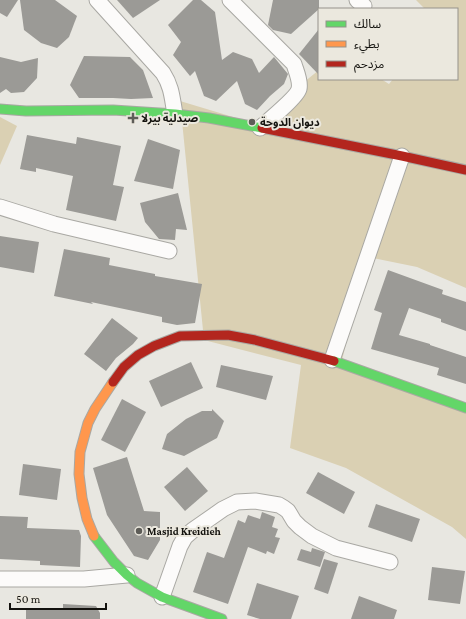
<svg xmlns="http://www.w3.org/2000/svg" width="466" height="619" viewBox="0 0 466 619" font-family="'Crimson Pro','Noto Sans Arabic',serif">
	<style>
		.green { fill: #dad0b3 }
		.building { fill: #9b9a96 }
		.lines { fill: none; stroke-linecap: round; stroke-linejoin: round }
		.street-casing { stroke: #a9a8a3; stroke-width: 17 }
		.fast-casing { stroke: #a9a8a3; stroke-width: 11 }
		.slow-casing { stroke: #a9a8a3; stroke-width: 11 }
		.jam-casing { stroke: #a9a8a3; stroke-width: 11 }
		.street { stroke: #fcfbfa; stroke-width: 15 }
		.fast { stroke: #63d668; stroke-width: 9 }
		.slow { stroke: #ff974d; stroke-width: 9 }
		.jam { stroke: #b3261e; stroke-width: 9 }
		.poi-dot { fill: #5e5d58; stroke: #ebe8de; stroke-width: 1.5 }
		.labels { text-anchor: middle; stroke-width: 4; stroke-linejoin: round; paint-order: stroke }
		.poi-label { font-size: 11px; font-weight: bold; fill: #13120e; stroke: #ebe8de; text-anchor: start }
	</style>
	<rect width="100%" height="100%" fill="#e8e7e1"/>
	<!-- green -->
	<g class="green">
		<path d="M416,0h50v288l-49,-21 -49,-10 -27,107 125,48v127l-14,-12 -106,-59 -56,-20 11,-83 -97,-25 -24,-239 73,22 66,-53v9h62l8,5 4,-5h64v-70h-32z"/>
		<path d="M0,117l17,9 -17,39z"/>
	</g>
	<!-- building -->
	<g class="building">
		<path d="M0,0h18l-11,17 -7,-4z"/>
		<path d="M20,0h35l22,16 -8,21 -12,11 -16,-5 -17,-13z"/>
		<path d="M117,0h43l-27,18z"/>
		<path d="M193,0h8l14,12 7,48 11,-8 19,7 7,14 15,-16 14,17 -4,10 -14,12 -13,14 -12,-6 -8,-23 -21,20 -12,-5 -9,-25 -5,5 -17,-21 8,-13 -13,-17z"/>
		<path d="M273,0h46v9l-28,25 -18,-4 -5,-5z"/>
		<path d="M319,29v46l-20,-21z"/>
		<path d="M84,56l46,1 13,13 10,28 -22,1 -18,-1h-34l-9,-13z"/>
		<path d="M0,57l21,5 17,-4 -1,20 -13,14 -13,1 -5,-4 -6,4z"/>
		<path d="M27,135l49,9 1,-7 44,9 -8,39 11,2 -8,34 -50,-11 7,-34 -37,-8v4l-16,-3z"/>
		<path d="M148,139l32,11 -7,39 -39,-8z"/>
		<path d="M178,193l9,37 -11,-1 -1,11 -16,-1 -14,-17 -5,-19z"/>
		<path d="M0,236l39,6 -5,31 -34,-6z"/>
		<path d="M64,249l46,9 -1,7 46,9v2l47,8 -7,39 -18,2 -15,-3v-5l-71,-15 2,2 -39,-8z"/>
		<path d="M388,270l55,20 -1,4 24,8v29l-25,-9v-3l-32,-11 -10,27 31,9v1l36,12v27l-29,-9 2,-7 -68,-19 11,-36 -8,-3z"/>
		<path d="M112,318l26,20 -5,6 -17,14 -10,13 -22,-17z"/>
		<path d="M191,362l12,26 -42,19 -12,-26z"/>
		<path d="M221,365l52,11 -7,24 -50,-13z"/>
		<path d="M122,399l24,13 -21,40 -24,-12z"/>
		<path d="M212,409l12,12 -7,17 -33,18 -22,-7 5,-15 19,-15 16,-8h10z"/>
		<path d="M127,457l17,54 16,1v28l-12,20 -14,-4 -27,-41 -14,-47z"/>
		<path d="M23,464l38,5 -4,31 -38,-5z"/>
		<path d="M187,467l21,24 -23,20 -21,-24z"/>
		<path d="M318,472l37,20 -11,22 -38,-21z"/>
		<path d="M376,504l44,15 -8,23 -44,-15z"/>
		<path d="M262,512l13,5 -3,10 6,2 -3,8 5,1 -6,16 -7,-3 -1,3 -18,-7 -20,57 -35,-12 14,-40 17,6 14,-38 7,3 3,-8 12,4z"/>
		<path d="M0,516l28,1 -1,11 52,2 2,6 -1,31 -40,-2v-4l-40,-2z"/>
		<path d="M312,548l13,4 -5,15 -23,-7 4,-11 10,3z"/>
		<path d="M324,559l14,4 -10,31 -14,-5z"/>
		<path d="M432,567l33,4 -5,33 -32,-4z"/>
		<path d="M257,583l42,13 -8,23h-31l-13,-4z"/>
		<path d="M359,596l38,14 -3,9h-43z"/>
		<path d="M63,604l33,2 4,7v6h-74v-10h37z"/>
	</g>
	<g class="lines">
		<!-- street casing -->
		<g class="street-casing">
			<g id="street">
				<path d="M97,0l66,73c9,14 9,25 12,41"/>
				<path d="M230,0l64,64c2,7 7,17 5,25 -2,8 -31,32 -39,39"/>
				<path d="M357,0l7,6"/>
				<path d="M0,207l54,17 115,27"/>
				<path d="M332,360l70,-204"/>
				<path d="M0,579h84l43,-4"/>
				<path d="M162,597l18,-51 5,-9 8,-7 30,-21 14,-7 18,-1 24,4 5,3 4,3 6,10 6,6 12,9 24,12 54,14"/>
			</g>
		</g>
		<!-- fast casing -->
		<g class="fast-casing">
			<g id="fast">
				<path d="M0,109l26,2 87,-1 62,4 34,4 53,10"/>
				<path d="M334,361l132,47"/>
				<path d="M94,536l20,26 13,13 10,8 25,14 60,22"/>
			</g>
		</g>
		<!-- slow casing -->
		<g class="slow-casing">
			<path id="slow" d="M94,536l-7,-17 -5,-21 -3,-24 1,-22 8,-29 7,-14 18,-27"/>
		</g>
		<!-- jam casing -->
		<g class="jam-casing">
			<g id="jam">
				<path d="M262,128l140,28 64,14"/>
				<path d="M113,382l11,-15 14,-12 16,-9 26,-10 48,-1 27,5 79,21"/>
			</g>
		</g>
		<!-- street -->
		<use href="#street" class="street"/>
		<!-- fast -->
		<use href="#fast" class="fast"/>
		<!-- slow -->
		<use href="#slow" class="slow"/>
		<!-- jam -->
		<use href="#jam" class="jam"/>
	</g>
	<!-- markers -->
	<g class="poi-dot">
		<path d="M131 112h4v4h4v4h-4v4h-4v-4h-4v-4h4z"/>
		<circle cx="252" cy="122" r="4"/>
		<circle cx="139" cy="531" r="4"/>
	</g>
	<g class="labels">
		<!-- poi labels -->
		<g class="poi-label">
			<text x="141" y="122">صيدلية بيرلا</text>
			<text x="260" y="126">ديوان الدوحة</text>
			<text x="147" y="535">Masjid Kreidieh</text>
		</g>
	</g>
	<!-- legend -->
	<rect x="318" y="8" width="140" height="72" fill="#ebe8de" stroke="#95928b"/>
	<rect x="326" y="21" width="20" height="6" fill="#63d668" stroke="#95928b"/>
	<text x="354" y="28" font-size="12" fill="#13120e">سالك</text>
	<rect x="326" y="41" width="20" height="6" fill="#ff974d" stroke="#95928b"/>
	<text x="354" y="48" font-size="12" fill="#13120e">بطيء</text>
	<rect x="326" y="61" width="20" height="6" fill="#b3261e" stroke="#95928b"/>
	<text x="354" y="68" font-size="12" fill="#13120e">مزدحم</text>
	<!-- scale -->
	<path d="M10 603v6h96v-6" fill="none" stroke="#13120e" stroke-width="2"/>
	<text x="16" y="603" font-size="12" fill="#13120e" stroke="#ebe8de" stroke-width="3" paint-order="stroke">50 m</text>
</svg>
